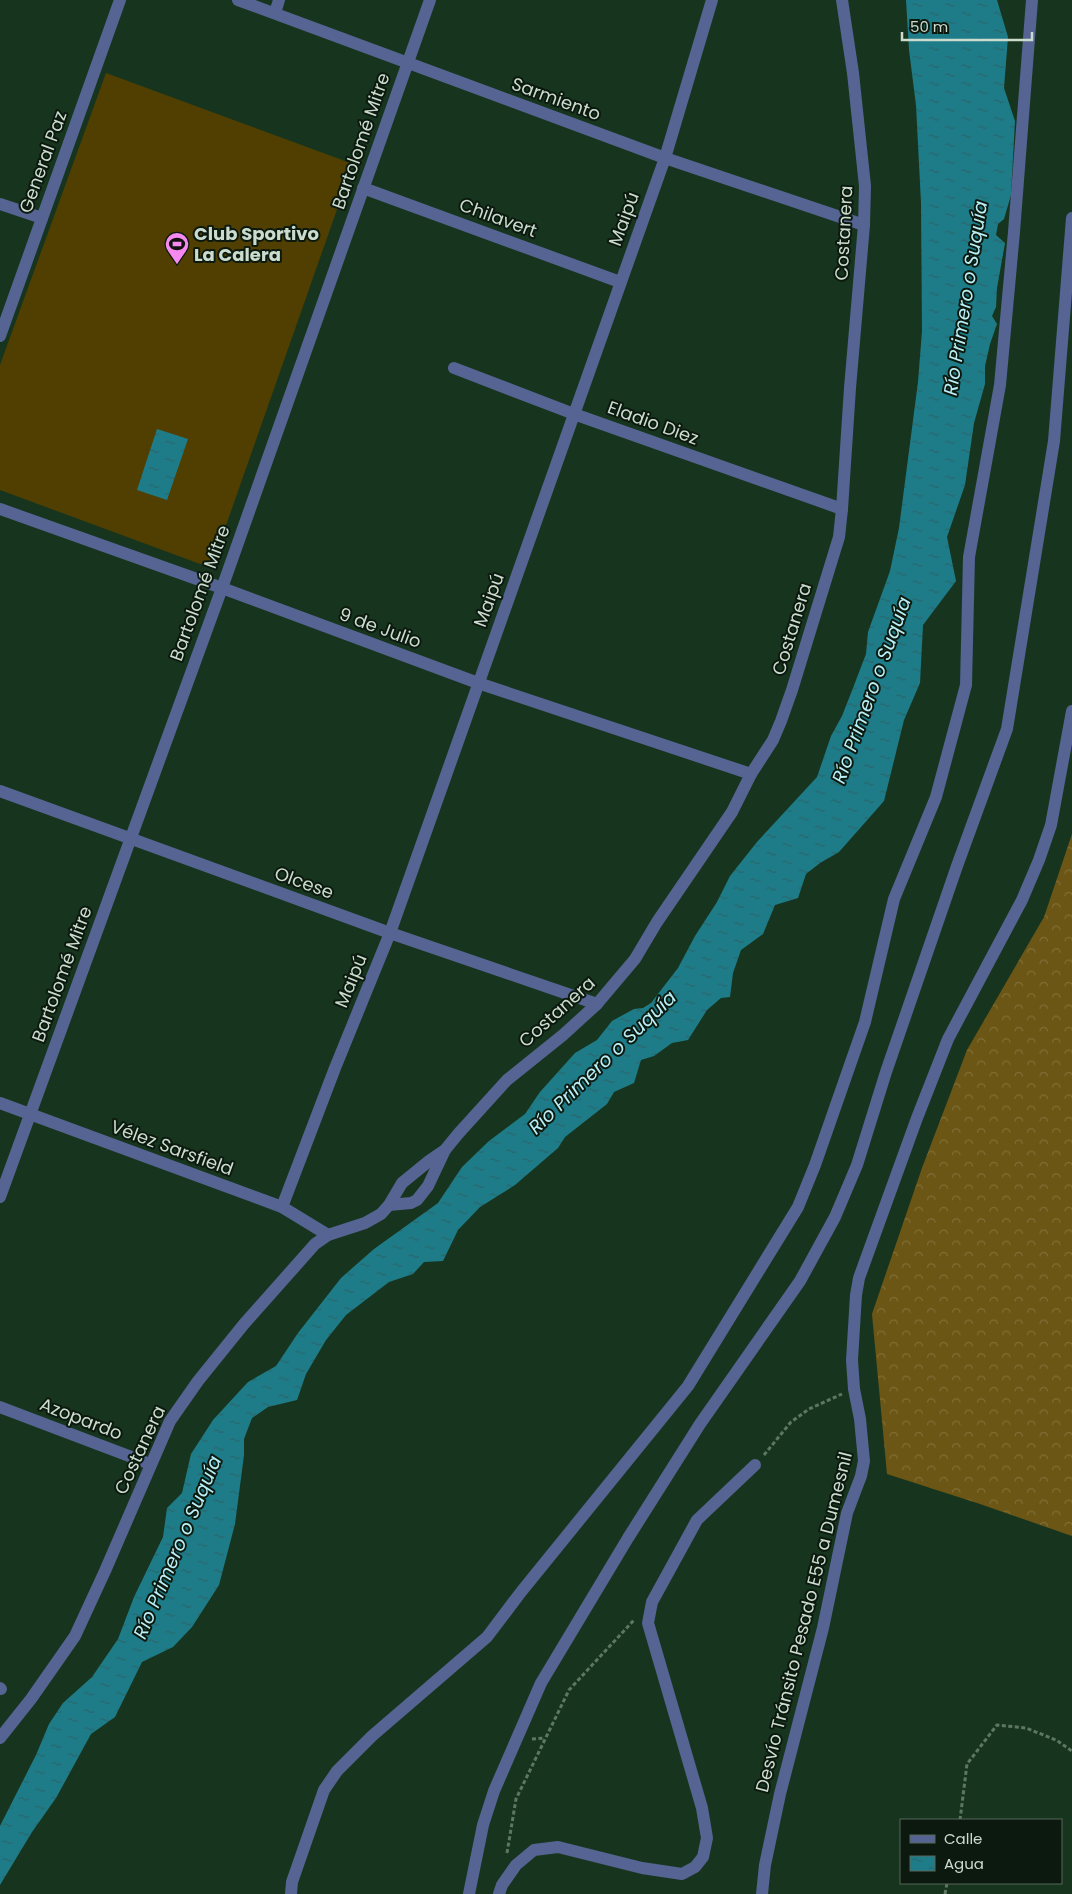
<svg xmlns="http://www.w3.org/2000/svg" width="1072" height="1894" viewBox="0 0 1072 1894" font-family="Poppins,sans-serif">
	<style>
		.forest { fill: url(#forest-crowns) }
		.pitch { fill: #513f01 }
		.water { fill: url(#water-ripples) }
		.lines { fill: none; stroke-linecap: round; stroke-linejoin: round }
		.path { stroke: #5e7763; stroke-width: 3; stroke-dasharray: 4 2.5; stroke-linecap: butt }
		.minor { stroke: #556492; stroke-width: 12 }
		.tertiary { stroke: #556492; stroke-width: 12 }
		.labels { text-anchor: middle; stroke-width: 4; stroke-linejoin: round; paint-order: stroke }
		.street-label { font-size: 18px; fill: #cbdcce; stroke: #0c190f }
		.poi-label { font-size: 18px; font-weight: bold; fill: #cbdcce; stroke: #0c190f; text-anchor: start }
		.water-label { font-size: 19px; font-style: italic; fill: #bbeff8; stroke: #0c190f }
	</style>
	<defs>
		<pattern id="forest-crowns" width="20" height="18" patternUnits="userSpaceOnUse" patternTransform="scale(1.25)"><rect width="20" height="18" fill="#6c5615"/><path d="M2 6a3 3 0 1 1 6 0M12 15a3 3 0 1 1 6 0" fill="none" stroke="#806e36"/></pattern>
		<pattern id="water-ripples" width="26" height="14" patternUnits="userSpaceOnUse" patternTransform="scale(1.25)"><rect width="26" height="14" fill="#1e7c89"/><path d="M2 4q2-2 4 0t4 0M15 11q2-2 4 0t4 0" fill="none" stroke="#2a656b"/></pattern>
	</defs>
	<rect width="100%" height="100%" fill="#17351e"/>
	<!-- forest -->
	<path class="forest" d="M1072,834v702l-92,-32 -93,-30 -15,-160 50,-146 45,-118 77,-133z"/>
	<!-- pitch -->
	<path class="pitch" d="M106,73l247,91 -142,404 -211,-78v-125z"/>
	<!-- water -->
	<g class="water">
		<path d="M906,0h91l11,37 -4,51 11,33 -4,74 -7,24 -6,5 -2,11 9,8 -8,45 -1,19 -4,9 5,8 -7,20 -5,22v18l-11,39 -9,62 -18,52 9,44 -33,44 -3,58 -16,37 -20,81 -45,51 -19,11 -14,11 -8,24 -23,7 -12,29 -22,16 -8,23 -3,24 -9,1 -14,12 -19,30 -16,3 -18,13 -13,4 -7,23 -20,9 -7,12 -42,33 -7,11 -43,37 -35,22 -22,23 -15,31 -19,1 -11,12 -24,8 -43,33 -20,25 -20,34 -9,26 -29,7 -16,11 -8,21v16l-9,69 -16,61 -27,42 -19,20 -31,15 -27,55 -24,17 -35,64 -24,34 -32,53v-59l36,-71 13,-31 14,-21 29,-26 26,-38 16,-42 29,-60 4,-29 15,-15 9,-39 22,-34 35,-38 28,-16 22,-33 43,-55 33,-29 64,-46 24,-36 27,-26 36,-27 15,-22 35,-39 22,-13 15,-19 22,-12 9,-1 8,-5 27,-35 17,-32 22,-34 13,-26 27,-34 60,-65 14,-41 11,-20 11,-28 13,-34 2,-22 22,-61 9,-43 19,-146 4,-51 -1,-128 -5,-98 -7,-55z"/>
		<path d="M157,429l31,10 -21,61 -30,-10z"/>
	</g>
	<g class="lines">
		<!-- path -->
		<g class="path">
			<path d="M764,1455l27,-33 18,-13 33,-15"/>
			<path d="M532,1739l13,-1"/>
			<path d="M960,1820l7,-56 30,-39 29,3 30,12 16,11"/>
			<path d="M507,1853l9,-54 53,-109 65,-70"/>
			<path d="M945,1894l2,-11"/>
		</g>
		<!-- minor -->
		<g class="minor">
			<path d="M238,0l427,158 199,67"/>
			<path d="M275,13l4,-13"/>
			<path d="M363,188l257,94"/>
			<path d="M0,204l42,14"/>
			<path d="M454,368l120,46 268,95"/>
			<path d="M0,509l222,79 256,95 273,91"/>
			<path d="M0,791l390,142 207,71"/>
			<path d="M0,1103l282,104 46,28"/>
			<path d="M0,1197l222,-609 208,-588"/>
			<path d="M282,1207l53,-139 55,-135 275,-775 47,-158"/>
			<path d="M0,1407l150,57"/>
			<path d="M0,1688l1,1"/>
			<path d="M291,1894l1,-12 32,-92 13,-19 35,-35 115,-99 34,-45 167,-206 110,-179 17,-42 50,-143 29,-123 42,-102 30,-112 3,-128 31,-172 14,-153 18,-232"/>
			<path d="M469,1894l14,-69 11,-34 47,-108 87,-145 72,-114 100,-143 35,-64 22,-52 29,-93 71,-206 50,-137 47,-288 18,-223"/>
			<path d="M499,1894l3,-9 14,-20 18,-15 24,-3 84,21 40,6 13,-7 8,-10 4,-19 -5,-30 -54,-185 4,-21 45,-82 58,-55"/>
		</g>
		<!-- tertiary -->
		<g class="tertiary">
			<path d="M0,336l120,-336"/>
			<path d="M389,1205l22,-2 6,-3 11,-14 17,-36 13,-16 49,-54 56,-45 34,-31 38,-45 22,-37 75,-110 19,-38 22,-34 8,-19 11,-31 47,-153 3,-28 8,-121 14,-163 1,-39 -12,-113 -11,-73"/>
			<path d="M0,1738l31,-39 44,-63 30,-65 65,-150 28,-40 46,-57 71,-80 13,-9 37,-12 16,-9 8,-9 13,-22 27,-22 16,-11"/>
			<path d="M762,1894l3,-29 15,-71 43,-166 24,-115 14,-37 3,-15 -4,-42 -6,-30 -2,-29 4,-65 3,-17 58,-160 31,-79 74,-139 17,-40 12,-35 21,-114"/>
		</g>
	</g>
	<!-- icons -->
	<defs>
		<g id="stadium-pin" transform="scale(1.25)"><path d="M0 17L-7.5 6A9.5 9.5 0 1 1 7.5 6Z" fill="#f589ef" stroke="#0c190f"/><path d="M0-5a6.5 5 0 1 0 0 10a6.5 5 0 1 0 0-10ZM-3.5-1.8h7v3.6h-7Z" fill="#111"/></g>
	</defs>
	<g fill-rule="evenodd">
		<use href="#stadium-pin" x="177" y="244"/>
	</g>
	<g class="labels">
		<!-- street labels -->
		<g class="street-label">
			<text transform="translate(556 99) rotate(20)" y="6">Sarmiento</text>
			<text transform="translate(361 141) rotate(-71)" y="6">Bartolomé Mitre</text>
			<text transform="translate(43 162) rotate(-70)" y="6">General Paz</text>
			<text transform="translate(498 218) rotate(20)" y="6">Chilavert</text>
			<text transform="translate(624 219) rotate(-70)" y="6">Maipú</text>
			<text transform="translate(844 233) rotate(-87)" y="6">Costanera</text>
			<text transform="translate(653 423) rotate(20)" y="6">Eladio Diez</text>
			<text transform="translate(200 593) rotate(-70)" y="6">Bartolomé Mitre</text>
			<text transform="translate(489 600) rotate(-70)" y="6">Maipú</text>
			<text transform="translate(380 628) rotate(20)" y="6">9 de Julio</text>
			<text transform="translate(792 629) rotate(-73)" y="6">Costanera</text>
			<text transform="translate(304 883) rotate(20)" y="6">Olcese</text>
			<text transform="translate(62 974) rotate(-70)" y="6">Bartolomé Mitre</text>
			<text transform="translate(351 981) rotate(-68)" y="6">Maipú</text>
			<text transform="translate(557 1012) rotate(-42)" y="6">Costanera</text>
			<text transform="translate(172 1148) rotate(20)" y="6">Vélez Sarsfield</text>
			<text transform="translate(81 1419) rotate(21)" y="6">Azopardo</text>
			<text transform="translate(140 1450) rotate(-65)" y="6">Costanera</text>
			<text transform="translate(804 1622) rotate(-76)" y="6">Desvío Tránsito Pesado E55 a Dumesnil</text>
		</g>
		<!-- poi labels -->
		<g class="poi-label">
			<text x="194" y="240">Club Sportivo<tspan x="194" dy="21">La Calera</tspan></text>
		</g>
		<!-- water labels -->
		<g class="water-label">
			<text transform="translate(965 298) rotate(-81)" y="7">Río Primero o Suquía</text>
			<text transform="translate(871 690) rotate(-70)" y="7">Río Primero o Suquía</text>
			<text transform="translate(602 1062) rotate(-44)" y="7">Río Primero o Suquía</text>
			<text transform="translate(177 1547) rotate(-67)" y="7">Río Primero o Suquía</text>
		</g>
	</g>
	<!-- legend -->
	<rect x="900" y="1819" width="162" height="65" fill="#0c190f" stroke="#58675b"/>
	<rect x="910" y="1835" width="25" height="8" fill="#556492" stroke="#58675b"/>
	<text x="944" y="1844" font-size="15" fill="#cbdcce">Calle</text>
	<rect x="910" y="1856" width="25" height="15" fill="url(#water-ripples)" stroke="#58675b"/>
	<text x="944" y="1869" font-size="15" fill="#cbdcce">Agua</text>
	<!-- scale -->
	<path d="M902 32v8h130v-8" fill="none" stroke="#cbdcce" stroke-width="2.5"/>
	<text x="910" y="32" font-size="15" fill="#cbdcce" stroke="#0c190f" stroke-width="4" paint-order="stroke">50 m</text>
</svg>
